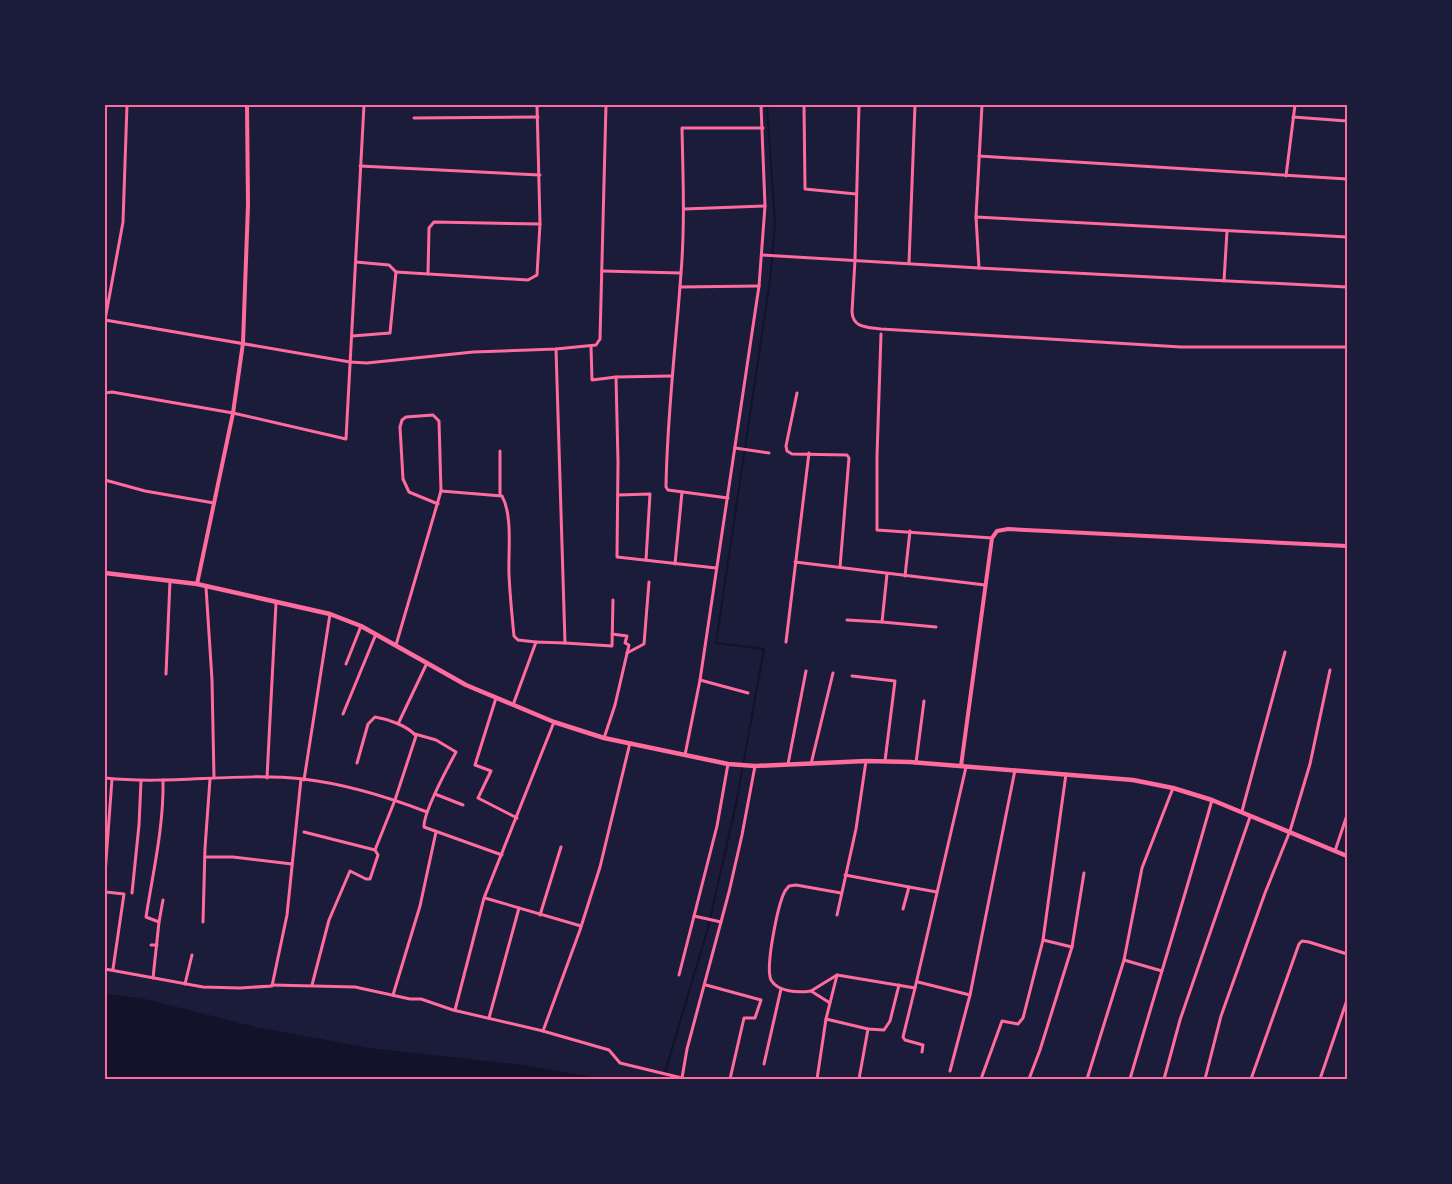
<svg xmlns="http://www.w3.org/2000/svg" width="1452" height="1184" viewBox="0 0 1452 1184" font-family="'Golos Text',sans-serif">
	<style>
		.water { fill: #12122b }
		.lines { fill: none; stroke-linecap: round; stroke-linejoin: round }
		.stream { stroke: #12122b; stroke-width: 2 }
		.minor { stroke: #ff6b9d; stroke-width: 3 }
		.tertiary { stroke: #ff6b9d; stroke-width: 4 }
		.secondary { stroke: #ff6b9d; stroke-width: 4.5 }
		.neatline { fill: none; stroke: #ff6b9d; stroke-width: 2 }
	</style>
	<rect width="100%" height="100%" fill="#1b1b3a"/>
	<!-- water -->
	<path class="water" d="M105,994l36,4 115,29 113,21 154,17 81,14h-499z"/>
	<g class="lines">
		<!-- stream -->
		<path class="stream" d="M663,1079l45,-151 28,-124 28,-155 -48,-6 54,-363 5,-57 -8,-118"/>
		<!-- minor -->
		<g class="minor">
			<path d="M804,105l1,84 51,5"/>
			<path d="M859,105l-4,155 -3,52c1,16 15,15 29,17l300,18h166"/>
			<path d="M1293,117l54,4"/>
			<path d="M414,118l124,-1"/>
			<path d="M979,156l368,23"/>
			<path d="M360,166l180,9"/>
			<path d="M1286,176l9,-71"/>
			<path d="M684,209l81,-3"/>
			<path d="M976,217l371,20"/>
			<path d="M762,255l217,13 -3,-51 6,-112"/>
			<path d="M356,262l33,3 7,7"/>
			<path d="M909,263l6,-158"/>
			<path d="M979,268l368,19"/>
			<path d="M602,271l79,2"/>
			<path d="M428,274l1,-46 5,-6 106,2"/>
			<path d="M1224,281l3,-50"/>
			<path d="M680,287l79,-1"/>
			<path d="M105,320l245,42 17,1 106,-11 83,-3 40,-4 4,-6 6,-234"/>
			<path d="M105,320l18,-98 4,-117"/>
			<path d="M881,334l-4,122v74l115,8"/>
			<path d="M352,336l38,-3 6,-61 132,8 9,-5 3,-51 -3,-119"/>
			<path d="M591,346l1,34 24,-3 55,-1"/>
			<path d="M616,377l2,85 -1,95 99,11"/>
			<path d="M105,393l7,-1 121,21 113,26 18,-334"/>
			<path d="M797,393l-11,53 1,5 5,3 55,1 2,3 -9,109"/>
			<path d="M735,448l34,5"/>
			<path d="M500,451v44"/>
			<path d="M105,480l40,11 69,12"/>
			<path d="M441,491l61,5c11,20 6,56 7,79 1,20 3,41 5,61l4,4 18,2"/>
			<path d="M618,495l32,-1 -4,66"/>
			<path d="M728,498l-60,-8 -2,-3c1,-72 10,-142 15,-214 4,-48 2,-97 1,-145h81"/>
			<path d="M795,562l190,23"/>
			<path d="M675,564l7,-72"/>
			<path d="M905,576l5,-45"/>
			<path d="M206,587l6,93 2,98"/>
			<path d="M847,620l35,2 5,-48"/>
			<path d="M882,622l54,5"/>
			<path d="M786,642l23,-189"/>
			<path d="M565,643l47,3 1,-46"/>
			<path d="M396,645l45,-154 -2,-70 -6,-6 -27,2 -4,3 -2,7 3,52 6,13 29,12"/>
			<path d="M627,653l17,-9 5,-62"/>
			<path d="M346,664l15,-38"/>
			<path d="M166,674l4,-93"/>
			<path d="M852,676l43,5 -10,80"/>
			<path d="M700,680l48,13"/>
			<path d="M496,698l-21,67 16,6 -13,27 39,20"/>
			<path d="M513,705l23,-63 29,1 -9,-294"/>
			<path d="M343,714l33,-80"/>
			<path d="M398,724l29,-61"/>
			<path d="M415,734l21,6 20,12c-8,15 -33,60 -32,75l78,28"/>
			<path d="M604,738l11,-33 14,-60 -4,-2 2,-7 -15,-2"/>
			<path d="M685,755l15,-75 59,-394 6,-80 -4,-101"/>
			<path d="M916,763l8,-62"/>
			<path d="M788,764l18,-93"/>
			<path d="M811,764l22,-91"/>
			<path d="M105,778c66,7 132,-6 198,1 43,5 85,18 124,33"/>
			<path d="M267,778l9,-175"/>
			<path d="M304,780l26,-166"/>
			<path d="M435,794l28,11"/>
			<path d="M1242,811l43,-159"/>
			<path d="M304,832l71,18 20,-50 21,-64c-8,-10 -28,-17 -41,-19l-7,7 -11,39"/>
			<path d="M1335,851l12,-36"/>
			<path d="M205,857h28l59,7"/>
			<path d="M105,874l7,-95"/>
			<path d="M845,875l64,12 -6,22"/>
			<path d="M909,887l28,5"/>
			<path d="M105,890l1,2 18,2 -11,75"/>
			<path d="M132,893l7,-68 2,-44"/>
			<path d="M841,893l-45,-8 -7,1 -4,5c-7,13 -20,76 -14,89 7,12 27,13 40,11l26,-16 78,13 51,-221"/>
			<path d="M485,898l96,28"/>
			<path d="M540,915l21,-68"/>
			<path d="M837,915l19,-86 10,-68"/>
			<path d="M694,916l27,6"/>
			<path d="M159,922l4,-22"/>
			<path d="M203,922l2,-74 5,-69"/>
			<path d="M1043,940l29,7"/>
			<path d="M151,945h6"/>
			<path d="M1124,960l38,11"/>
			<path d="M105,969l98,18 37,1 32,-2 15,-71 14,-136"/>
			<path d="M679,975l38,-149 11,-62"/>
			<path d="M153,978l6,-56 -13,-5c7,-45 18,-91 17,-137"/>
			<path d="M918,982l52,13"/>
			<path d="M185,984l7,-29"/>
			<path d="M272,985l83,2 55,12h11l32,11 90,21 37,-101 20,-63 30,-124"/>
			<path d="M312,985l17,-65 21,-49 16,8h4l8,-24 -3,-5"/>
			<path d="M706,985l55,15 -6,18h-11l-14,61"/>
			<path d="M915,988l-12,49 2,3 18,5 -1,7"/>
			<path d="M811,991l19,12"/>
			<path d="M393,995l27,-89 16,-74"/>
			<path d="M455,1010l29,-112 70,-176"/>
			<path d="M489,1018l30,-110"/>
			<path d="M826,1019l42,10 16,1 6,-9 9,-36"/>
			<path d="M543,1031l66,19 11,13 66,16"/>
			<path d="M764,1064l17,-75"/>
			<path d="M950,1071l20,-76 45,-225"/>
			<path d="M682,1078l5,-29 42,-157 13,-57 13,-69"/>
			<path d="M817,1079l9,-60 11,-44"/>
			<path d="M859,1079l9,-50"/>
			<path d="M981,1079l21,-58 16,3 5,-6 20,-78 23,-166"/>
			<path d="M1029,1079l11,-29 32,-103 12,-74"/>
			<path d="M1087,1079l37,-119 18,-92 31,-80"/>
			<path d="M1130,1079c27,-93 56,-186 82,-279"/>
			<path d="M1164,1079l16,-59 70,-203"/>
			<path d="M1205,1079l16,-63 44,-123 25,-62 20,-67 20,-94"/>
			<path d="M1251,1079l48,-135 3,-3 7,1 38,12"/>
			<path d="M1320,1079l27,-79"/>
		</g>
		<!-- tertiary -->
		<g class="tertiary">
			<path d="M197,584l36,-171 10,-70 5,-138 -1,-100"/>
			<path d="M961,766l31,-228 5,-7 11,-2 339,17"/>
		</g>
		<!-- secondary -->
		<path class="secondary" d="M105,573l92,11 133,30 31,12 105,59 88,37 50,16 124,26 27,2 111,-5 44,1 223,18 40,8 39,12 135,56"/>
	</g>
	<!-- border -->
	<rect width="1452" height="1184" fill="none" stroke="#1b1b3a" stroke-width="213"/>
	<rect x="106" y="106" width="1240" height="972" class="neatline"/>
</svg>
